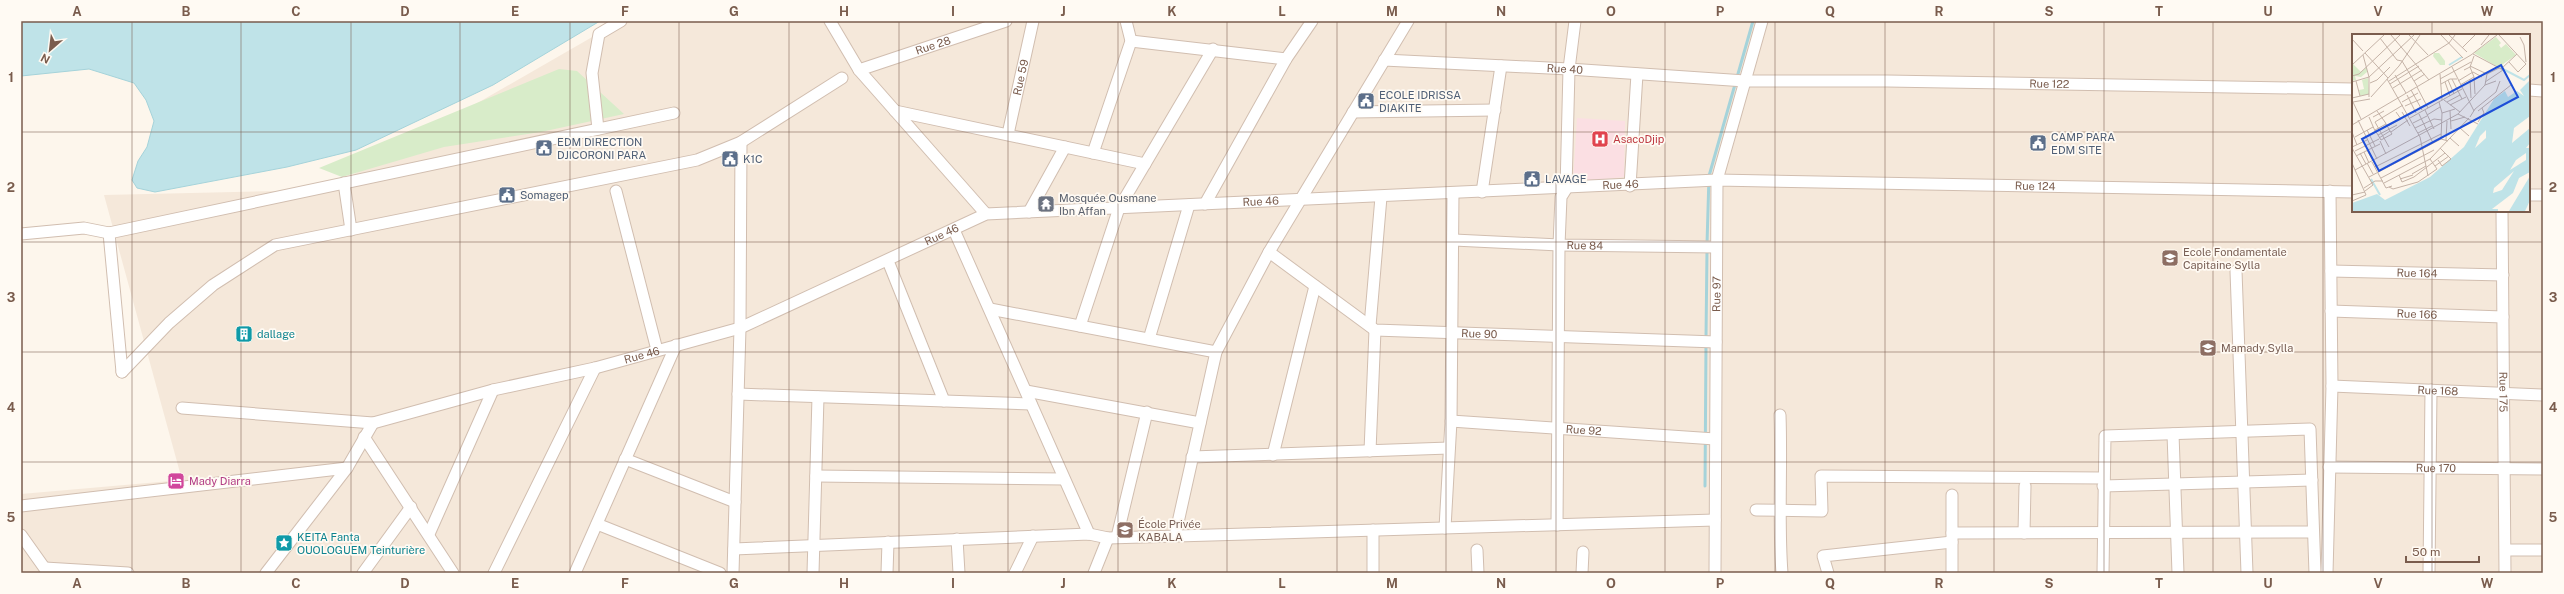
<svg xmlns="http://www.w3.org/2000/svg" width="2564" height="594" viewBox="0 0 2564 594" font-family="'Public Sans',sans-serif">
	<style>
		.residential { fill: #f5e8da; fill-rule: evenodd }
		.medical { fill: #fbdfe3 }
		.green { fill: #d8ecc9 }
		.water { fill: #bfe3e8; stroke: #a5d3da }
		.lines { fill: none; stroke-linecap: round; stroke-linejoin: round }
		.stream { stroke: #a5d3da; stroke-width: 3 }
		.minor-casing { stroke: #d1beb0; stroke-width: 13 }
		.minor { stroke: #fff; stroke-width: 11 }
		.grid { fill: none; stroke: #7a5c4d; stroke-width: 1; stroke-opacity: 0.55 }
		.labels { text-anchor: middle; stroke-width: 3.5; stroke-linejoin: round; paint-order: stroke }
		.street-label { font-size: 11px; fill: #7a5c4d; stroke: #fffaf3 }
		.service-label { font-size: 11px; fill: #4e5e75; stroke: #fffaf3; text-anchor: start }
		.health-label { font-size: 11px; fill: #be3a42; stroke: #fffaf3; text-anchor: start }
		.worship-label { font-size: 11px; fill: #5b616d; stroke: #fffaf3; text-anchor: start }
		.education-label { font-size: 11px; fill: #785e54; stroke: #fffaf3; text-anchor: start }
		.culture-label { font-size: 11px; fill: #0d838f; stroke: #fffaf3; text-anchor: start }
		.hotel-label { font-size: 11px; fill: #b23c85; stroke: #fffaf3; text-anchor: start }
		.inset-river { fill: none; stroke: #bfe3e8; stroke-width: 2 }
		.inset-road { fill: none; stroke: #c5b3a7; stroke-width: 1 }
		.view { fill: #1d4ed8; fill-opacity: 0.15; stroke: #1d4ed8; stroke-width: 2 }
		.inset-edge { fill: none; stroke: #7a5c4d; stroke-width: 2 }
		.neatline { fill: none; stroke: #7a5c4d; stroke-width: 1.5 }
		.grid-label { font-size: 13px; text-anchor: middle; font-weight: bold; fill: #7a5c4d }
	</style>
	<rect width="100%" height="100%" fill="#fdf6ec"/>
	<!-- residential -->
	<path class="residential" d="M620,21h1923v552h-2522v-79l161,-14 -78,-285 222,-5zM2353,35h176v176h-176z"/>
	<!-- medical -->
	<path class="medical" d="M1577,118l48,3 -1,56 -51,5z"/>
	<!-- green -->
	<path class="green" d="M559,69l18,2 47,43 -83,18 -97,15 -102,30 -23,-9z"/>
	<!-- water -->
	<path class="water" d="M21,21h579l-107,64 -137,65 -69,17 -132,25 -18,-4 -5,-8 6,-19 9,-14 7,-26 -8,-21 -12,-17 -45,-14 -68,7z"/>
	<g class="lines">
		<!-- stream -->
		<g class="stream">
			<path d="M1707,244l2,-68 44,-155"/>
			<path d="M1706,338l1,-88"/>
			<path d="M1705,486l1,-142"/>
		</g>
		<!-- minor casing -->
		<g class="minor-casing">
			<g id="minor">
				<path d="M830,21l29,49 127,144"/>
				<path d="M1131,41l155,18"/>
				<path id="s1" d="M1384,60l185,9 176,12h142l466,8"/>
				<path id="s2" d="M859,70l147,-49"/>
				<path d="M2529,90l14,1"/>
				<path d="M895,111l250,53"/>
				<path d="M1353,112l142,-2"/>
				<path d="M598,129l-6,-56 7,-39 22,-13"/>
				<path id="s3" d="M1008,134l25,-113"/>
				<path d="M1093,153l38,-112 -5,-20"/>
				<path d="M344,183l7,47"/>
				<path d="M1630,186l7,-112"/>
				<path d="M616,191l41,159"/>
				<path d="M1482,192l19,-126"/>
				<path d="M2529,195h14"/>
				<path d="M1205,204l81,-145 26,-38"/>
				<path id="s4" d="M2502,211l3,362"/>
				<path d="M1029,212l36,-65"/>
				<path d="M954,230l135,304"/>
				<path d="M109,233l13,139"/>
				<path d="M21,234l63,-6 25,5 565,-120"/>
				<path id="s5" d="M1454,240l105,5 157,2"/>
				<path id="s6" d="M1269,252l106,78 341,12"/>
				<path d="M888,261l56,140"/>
				<path d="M2236,271l11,302"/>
				<path id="s7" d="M2331,271l172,4"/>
				<path d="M990,309l226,43"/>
				<path id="s8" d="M2331,311l172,6"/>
				<path d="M1080,326l39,-118 94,-159"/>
				<path d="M1370,326l11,-129"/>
				<path d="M1149,339l40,-134"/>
				<path d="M122,372l47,-49 44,-38 62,-40 422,-85 44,-18 101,-64"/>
				<path id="s9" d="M2332,386l211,9"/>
				<path d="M1026,391l174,32"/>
				<path d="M738,394l293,10"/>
				<path id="s10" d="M182,408l191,15 120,-33 102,-22 145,-40 246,-114 731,-34 636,12"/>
				<path d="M1780,415c2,53 -2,106 2,158"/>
				<path id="s11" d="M1451,421l264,18"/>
				<path d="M2173,434l5,139"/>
				<path d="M364,437l89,136"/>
				<path d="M1370,451l5,-121"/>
				<path d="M1273,455l42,-169"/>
				<path d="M1192,457l257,-9"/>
				<path d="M625,459l110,43"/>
				<path id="s12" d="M2329,467l214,2"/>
				<path d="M816,476l248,3"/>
				<path d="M2103,486l209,-6"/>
				<path d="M1952,495v78"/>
				<path d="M21,506l326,-38"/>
				<path d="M1756,510l66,1 -1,-35 282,2"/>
				<path d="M597,524l123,49"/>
				<path d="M1557,525l2,-280 2,-48 5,-8 3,-120 6,-48"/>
				<path d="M1445,528l6,-107 2,-228"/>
				<path d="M1373,530v43"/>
				<path d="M1952,533l361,-1"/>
				<path d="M2024,533l1,-47"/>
				<path d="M429,534l64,-144"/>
				<path d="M21,535l27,38"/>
				<path d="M1175,536l41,-184 53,-100 139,-231"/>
				<path d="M1117,537l30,-125"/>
				<path d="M957,539l2,34"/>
				<path d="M734,549l355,-15 19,4 607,-18"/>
				<path d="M1477,550l1,23"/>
				<path d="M2506,550h37"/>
				<path d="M45,568l83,5"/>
				<path d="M266,573l81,-105 26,-45"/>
				<path d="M363,573l48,-66"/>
				<path d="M494,573l101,-205"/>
				<path d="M575,573l101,-228"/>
				<path d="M733,573l7,-245 1,-186"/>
				<path d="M813,573l5,-176"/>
				<path d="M887,573l1,-31"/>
				<path d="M1015,573l18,-37"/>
				<path d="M1094,573l14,-35"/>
				<path d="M1582,573l1,-21"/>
				<path id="s13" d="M1715,573l2,-393 45,-159"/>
				<path d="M1828,573l-5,-17 129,-14"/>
				<path d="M2103,573l2,-137 205,-7 5,144"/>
				<path d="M2327,573l5,-187 -2,-195"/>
				<path d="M2429,573l2,-183"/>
			</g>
		</g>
		<!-- minor -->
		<use href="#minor" class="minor"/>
	</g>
	<!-- grid -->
	<path class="grid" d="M132,21v552M241,21v552M351,21v552M460,21v552M570,21v552M679,21v552M789,21v552M899,21v552M1008,21v552M1118,21v552M1227,21v552M1337,21v552M1446,21v552M1556,21v552M1665,21v552M1775,21v552M1885,21v552M1994,21v552M2104,21v552M2213,21v552M2323,21v552M2432,21v14M21,132h2332M2529,132h14M2432,211v362M21,242h2522M21,352h2522M21,462h2522"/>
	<!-- icons -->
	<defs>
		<g id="civic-square" transform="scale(0.9)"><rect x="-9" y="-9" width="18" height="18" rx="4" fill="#5c6f8a" stroke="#fffaf3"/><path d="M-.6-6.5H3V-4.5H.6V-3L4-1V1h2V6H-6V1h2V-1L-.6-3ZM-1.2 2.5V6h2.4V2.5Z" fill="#fff"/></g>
		<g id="hospital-square" transform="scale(0.9)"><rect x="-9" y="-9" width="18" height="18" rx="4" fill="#e0444e" stroke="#fffaf3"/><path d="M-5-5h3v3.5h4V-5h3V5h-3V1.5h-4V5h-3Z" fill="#fff"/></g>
		<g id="temple-square" transform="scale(0.9)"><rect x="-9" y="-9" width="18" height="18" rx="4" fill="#6b7280" stroke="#fffaf3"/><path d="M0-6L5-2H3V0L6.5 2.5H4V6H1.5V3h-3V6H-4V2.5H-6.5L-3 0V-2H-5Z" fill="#fff"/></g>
		<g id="school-square" transform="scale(0.9)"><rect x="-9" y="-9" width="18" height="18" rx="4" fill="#8d6e63" stroke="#fffaf3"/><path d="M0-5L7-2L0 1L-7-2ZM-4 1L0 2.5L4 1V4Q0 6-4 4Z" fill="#fff"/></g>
		<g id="building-square" transform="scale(0.9)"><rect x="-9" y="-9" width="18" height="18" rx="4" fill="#0f9aa8" stroke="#fffaf3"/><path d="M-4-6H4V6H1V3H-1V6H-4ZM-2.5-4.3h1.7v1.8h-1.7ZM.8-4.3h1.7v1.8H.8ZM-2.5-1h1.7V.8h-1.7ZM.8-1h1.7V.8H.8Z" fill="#fff"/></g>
		<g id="hotel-square" transform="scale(0.9)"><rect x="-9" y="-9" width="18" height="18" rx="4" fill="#d1479c" stroke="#fffaf3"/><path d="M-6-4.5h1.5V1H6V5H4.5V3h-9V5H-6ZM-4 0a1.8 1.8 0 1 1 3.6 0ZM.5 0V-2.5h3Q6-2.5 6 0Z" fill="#fff"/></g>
		<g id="sight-square" transform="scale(0.9)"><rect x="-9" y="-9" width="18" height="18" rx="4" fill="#0f9aa8" stroke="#fffaf3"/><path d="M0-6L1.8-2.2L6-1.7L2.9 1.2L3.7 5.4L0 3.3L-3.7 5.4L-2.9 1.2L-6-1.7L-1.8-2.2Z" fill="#fff"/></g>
	</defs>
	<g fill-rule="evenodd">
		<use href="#civic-square" x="1366" y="101"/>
		<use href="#hospital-square" x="1600" y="139"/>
		<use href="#civic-square" x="2038" y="143"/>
		<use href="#civic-square" x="544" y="148"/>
		<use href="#civic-square" x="730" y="159"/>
		<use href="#civic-square" x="1532" y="179"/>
		<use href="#civic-square" x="507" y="195"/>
		<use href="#temple-square" x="1046" y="204"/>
		<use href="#school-square" x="2170" y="258"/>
		<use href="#building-square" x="244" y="334"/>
		<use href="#school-square" x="2208" y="348"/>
		<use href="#hotel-square" x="176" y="481"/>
		<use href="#school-square" x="1125" y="530"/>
		<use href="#sight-square" x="284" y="543"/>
	</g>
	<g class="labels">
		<!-- street labels -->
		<g class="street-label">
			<text dy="4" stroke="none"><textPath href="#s2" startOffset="78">Rue 28</textPath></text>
			<text dy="4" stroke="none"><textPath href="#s1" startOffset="181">Rue 40</textPath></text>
			<text dy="4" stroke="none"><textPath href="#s3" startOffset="58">Rue 59</textPath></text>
			<text dy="4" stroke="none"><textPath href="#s1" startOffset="666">Rue 122</textPath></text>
			<text dy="4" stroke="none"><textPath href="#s10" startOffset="1477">Rue 46</textPath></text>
			<text dy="4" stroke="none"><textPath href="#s10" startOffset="1892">Rue 124</textPath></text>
			<text dy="4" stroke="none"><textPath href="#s10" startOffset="1117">Rue 46</textPath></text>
			<text dy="4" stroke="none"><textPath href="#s10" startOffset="793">Rue 46</textPath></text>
			<text dy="4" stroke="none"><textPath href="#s5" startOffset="131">Rue 84</textPath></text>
			<text dy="4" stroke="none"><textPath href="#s7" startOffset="86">Rue 164</textPath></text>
			<text dy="4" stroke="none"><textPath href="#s13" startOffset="279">Rue 97</textPath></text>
			<text dy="4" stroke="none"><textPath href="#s8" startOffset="86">Rue 166</textPath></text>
			<text dy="4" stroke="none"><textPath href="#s6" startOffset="236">Rue 90</textPath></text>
			<text dy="4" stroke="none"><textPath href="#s10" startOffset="469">Rue 46</textPath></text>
			<text dy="4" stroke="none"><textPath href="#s9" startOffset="106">Rue 168</textPath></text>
			<text dy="4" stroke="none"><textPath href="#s4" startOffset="181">Rue 175</textPath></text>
			<text dy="4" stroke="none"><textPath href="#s11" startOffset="133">Rue 92</textPath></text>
			<text dy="4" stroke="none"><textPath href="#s12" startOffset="107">Rue 170</textPath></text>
		</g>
		<!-- service labels -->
		<g class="service-label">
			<text x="1379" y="99">ECOLE IDRISSA<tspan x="1379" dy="13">DIAKITE</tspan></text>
			<text x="2051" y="141">CAMP PARA<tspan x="2051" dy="13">EDM SITE</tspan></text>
			<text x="557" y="146">EDM DIRECTION<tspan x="557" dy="13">DJICORONI PARA</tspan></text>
			<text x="743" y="163">K1C</text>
			<text x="1545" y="183">LAVAGE</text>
			<text x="520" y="199">Somagep</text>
		</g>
		<!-- health labels -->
		<g class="health-label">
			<text x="1613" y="143">AsacoDjip</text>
		</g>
		<!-- worship labels -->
		<g class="worship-label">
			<text x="1059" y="202">Mosquée Ousmane<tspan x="1059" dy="13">Ibn Affan</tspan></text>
		</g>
		<!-- education labels -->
		<g class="education-label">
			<text x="2183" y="256">Ecole Fondamentale<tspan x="2183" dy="13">Capitaine Sylla</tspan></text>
			<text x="2221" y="352">Mamady Sylla</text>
			<text x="1138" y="528">École Privée<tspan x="1138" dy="13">KABALA</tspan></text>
		</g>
		<!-- culture labels -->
		<g class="culture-label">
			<text x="257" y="338">dallage</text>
			<text x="297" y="541">KEITA Fanta<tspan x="297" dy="13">OUOLOGUEM Teinturière</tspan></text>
		</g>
		<!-- hotel labels -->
		<g class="hotel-label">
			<text x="189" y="485">Mady Diarra</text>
		</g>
	</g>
	<!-- overview -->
	<g transform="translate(2352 34)">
		<rect width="178" height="178" fill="#fdf6ec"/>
		<path d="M144,3l5,6 -2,2 2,3 5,-4 10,11 -13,9 -2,5 -27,-16zM82,19h5l6,8v4h-5l-7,-9zM1,30l8,8 6,-5v5l-6,5 -6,-1 1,4 -4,1zM16,44l1,16 -9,2 -1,-6 5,-1 -2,-9z" fill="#d8ecc9"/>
		<path d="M178,46v36l-16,12 -2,15 18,-15v15l-4,5h4v24l-11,6 -6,15 -21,16h6v2h-146v-8l25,-9 8,6 45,-23 34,-30 30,-48 11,-8 3,6 9,-6 7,5 -4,-6zM134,96v8l-11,10 5,-12zM174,119v7l-16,10 6,-10zM162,137l-12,19 -9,3 1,-5zM178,142v24l-3,7 -2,4h-16z" fill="#bfe3e8" fill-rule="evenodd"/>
		<path class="inset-river" d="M97,31l13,-8M151,35l21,11 6,-5M19,145l9,16"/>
		<path class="inset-road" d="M39,1l38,45M57,1l19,20M89,1l22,23M97,1l18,17M147,1l27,29 -8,8 -9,-10M168,3l4,8 2,17M28,4l17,22 5,1M0,5l11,12M129,11l8,-10M110,14l13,-13M13,19l23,25M121,20l30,16M11,21l6,22v20M50,27l15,25M0,31l32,-30M118,32l17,8 -2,11M100,33l22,44M118,33l4,10 1,17M149,35l16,-15M112,36l6,-3 4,-11M88,40l2,26M135,40l12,-6M43,41l11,18M0,42l7,-2 41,-39M35,45l33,58 8,39M88,45l31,-17M100,45l10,20M118,45l1,19M96,46l6,14M4,47l4,15M37,47l60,-38 6,-8M62,47l11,-7M106,47l15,-9 9,5M0,48l17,-5 45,-42M93,48l5,14M133,48l18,-12M18,49l7,-3 13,-13M38,50l29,-18M89,50l9,-5h7M108,51l14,-8M65,53l11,21M41,54l29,-18M59,56l11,20M55,61l9,18M19,63l28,-31 21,-31M0,64l17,-4M92,66l16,12M1,68l8,17M1,68l17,-3M50,68l16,-9M87,68l3,11 -1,26M95,68l13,-7M98,71l16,-8M53,72l16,-7M73,76l9,19M25,77l8,11 1,2 3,5 1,2 2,3 -11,6 -6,-10 11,-6M98,77l1,18M126,77l33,-26M44,78l5,7 5,-4M50,78l8,14M58,79l16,-8M90,79l13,-4M67,80l14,29M106,80l20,10M75,81l13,-8M17,83l6,14M21,83l11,-6M118,83l5,-8 21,-17 4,-11M58,84l52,-29M6,86l19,39M99,87l14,-4M126,88l6,-9 -2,-5M61,89l14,-7M0,91l119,-70 26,-20M63,94l19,-9 8,1M108,94l9,8M15,96l8,16M0,98l5,13M24,98l25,-13M39,98l17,-12M66,99l14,-7M26,101l19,-10M3,103l18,-10M27,104l11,-7M98,104l9,8M94,106l1,-19M28,107l6,13M0,113l15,-7M37,113l-14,-25 28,-17M0,114l21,37 -8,6M15,116l6,11M3,117l24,-12M12,118l5,11M8,119l6,11M4,122l24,-12M86,126l4,6 9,-7 -11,-11M20,128l14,26 6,-2M0,129l14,32 -14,6M15,129l6,11M83,132l14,-10M23,133l66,-33M3,136l103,-56 27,-29 11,-4M60,140l14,-8M47,141l3,7 12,-5 31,-24M17,143l72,-38 7,2M29,144l53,-28M48,145l13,-4M32,149l46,-24 39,-41M37,153l4,2 25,-7 19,-13 -7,-10M12,154l11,-7h8M0,161l13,-3"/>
		<path class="view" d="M149,31l17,32 -139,74 -17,-32z"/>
		<rect width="178" height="178" class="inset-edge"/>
	</g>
	<!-- border -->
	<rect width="2564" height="594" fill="none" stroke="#fffaf3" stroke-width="44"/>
	<!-- north arrow -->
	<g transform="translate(50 50) rotate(208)" stroke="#fffaf3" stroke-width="3" paint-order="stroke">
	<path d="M0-3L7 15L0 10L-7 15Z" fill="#7a5c4d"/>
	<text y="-6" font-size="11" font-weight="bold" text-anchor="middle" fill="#7a5c4d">N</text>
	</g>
	<!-- scale -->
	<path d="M2406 556v6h73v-6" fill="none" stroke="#7a5c4d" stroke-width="2"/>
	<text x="2412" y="556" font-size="12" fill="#7a5c4d" stroke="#fffaf3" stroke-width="3" paint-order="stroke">50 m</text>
	<rect x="22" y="22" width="2520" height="550" class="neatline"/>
	<g class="grid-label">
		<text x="77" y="16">A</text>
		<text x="186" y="16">B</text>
		<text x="296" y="16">C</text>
		<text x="405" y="16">D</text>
		<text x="515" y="16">E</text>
		<text x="625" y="16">F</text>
		<text x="734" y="16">G</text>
		<text x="844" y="16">H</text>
		<text x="953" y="16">I</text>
		<text x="1063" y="16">J</text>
		<text x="1172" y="16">K</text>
		<text x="1282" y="16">L</text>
		<text x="1392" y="16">M</text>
		<text x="1501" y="16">N</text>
		<text x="1611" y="16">O</text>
		<text x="1720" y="16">P</text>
		<text x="1830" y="16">Q</text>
		<text x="1939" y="16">R</text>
		<text x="2049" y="16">S</text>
		<text x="2159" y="16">T</text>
		<text x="2268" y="16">U</text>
		<text x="2378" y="16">V</text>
		<text x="2487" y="16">W</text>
		<text x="11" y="82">1</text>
		<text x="2553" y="82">1</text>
		<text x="11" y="192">2</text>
		<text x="2553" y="192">2</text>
		<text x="11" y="302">3</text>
		<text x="2553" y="302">3</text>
		<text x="11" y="412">4</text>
		<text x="2553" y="412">4</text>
		<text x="11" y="522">5</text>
		<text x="2553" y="522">5</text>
		<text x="77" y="588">A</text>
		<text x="186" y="588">B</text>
		<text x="296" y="588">C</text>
		<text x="405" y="588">D</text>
		<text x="515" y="588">E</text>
		<text x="625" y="588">F</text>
		<text x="734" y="588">G</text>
		<text x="844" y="588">H</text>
		<text x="953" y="588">I</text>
		<text x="1063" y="588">J</text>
		<text x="1172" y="588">K</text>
		<text x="1282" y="588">L</text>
		<text x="1392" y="588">M</text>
		<text x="1501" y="588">N</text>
		<text x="1611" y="588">O</text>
		<text x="1720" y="588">P</text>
		<text x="1830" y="588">Q</text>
		<text x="1939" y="588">R</text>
		<text x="2049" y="588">S</text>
		<text x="2159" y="588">T</text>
		<text x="2268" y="588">U</text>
		<text x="2378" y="588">V</text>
		<text x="2487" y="588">W</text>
	</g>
</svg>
